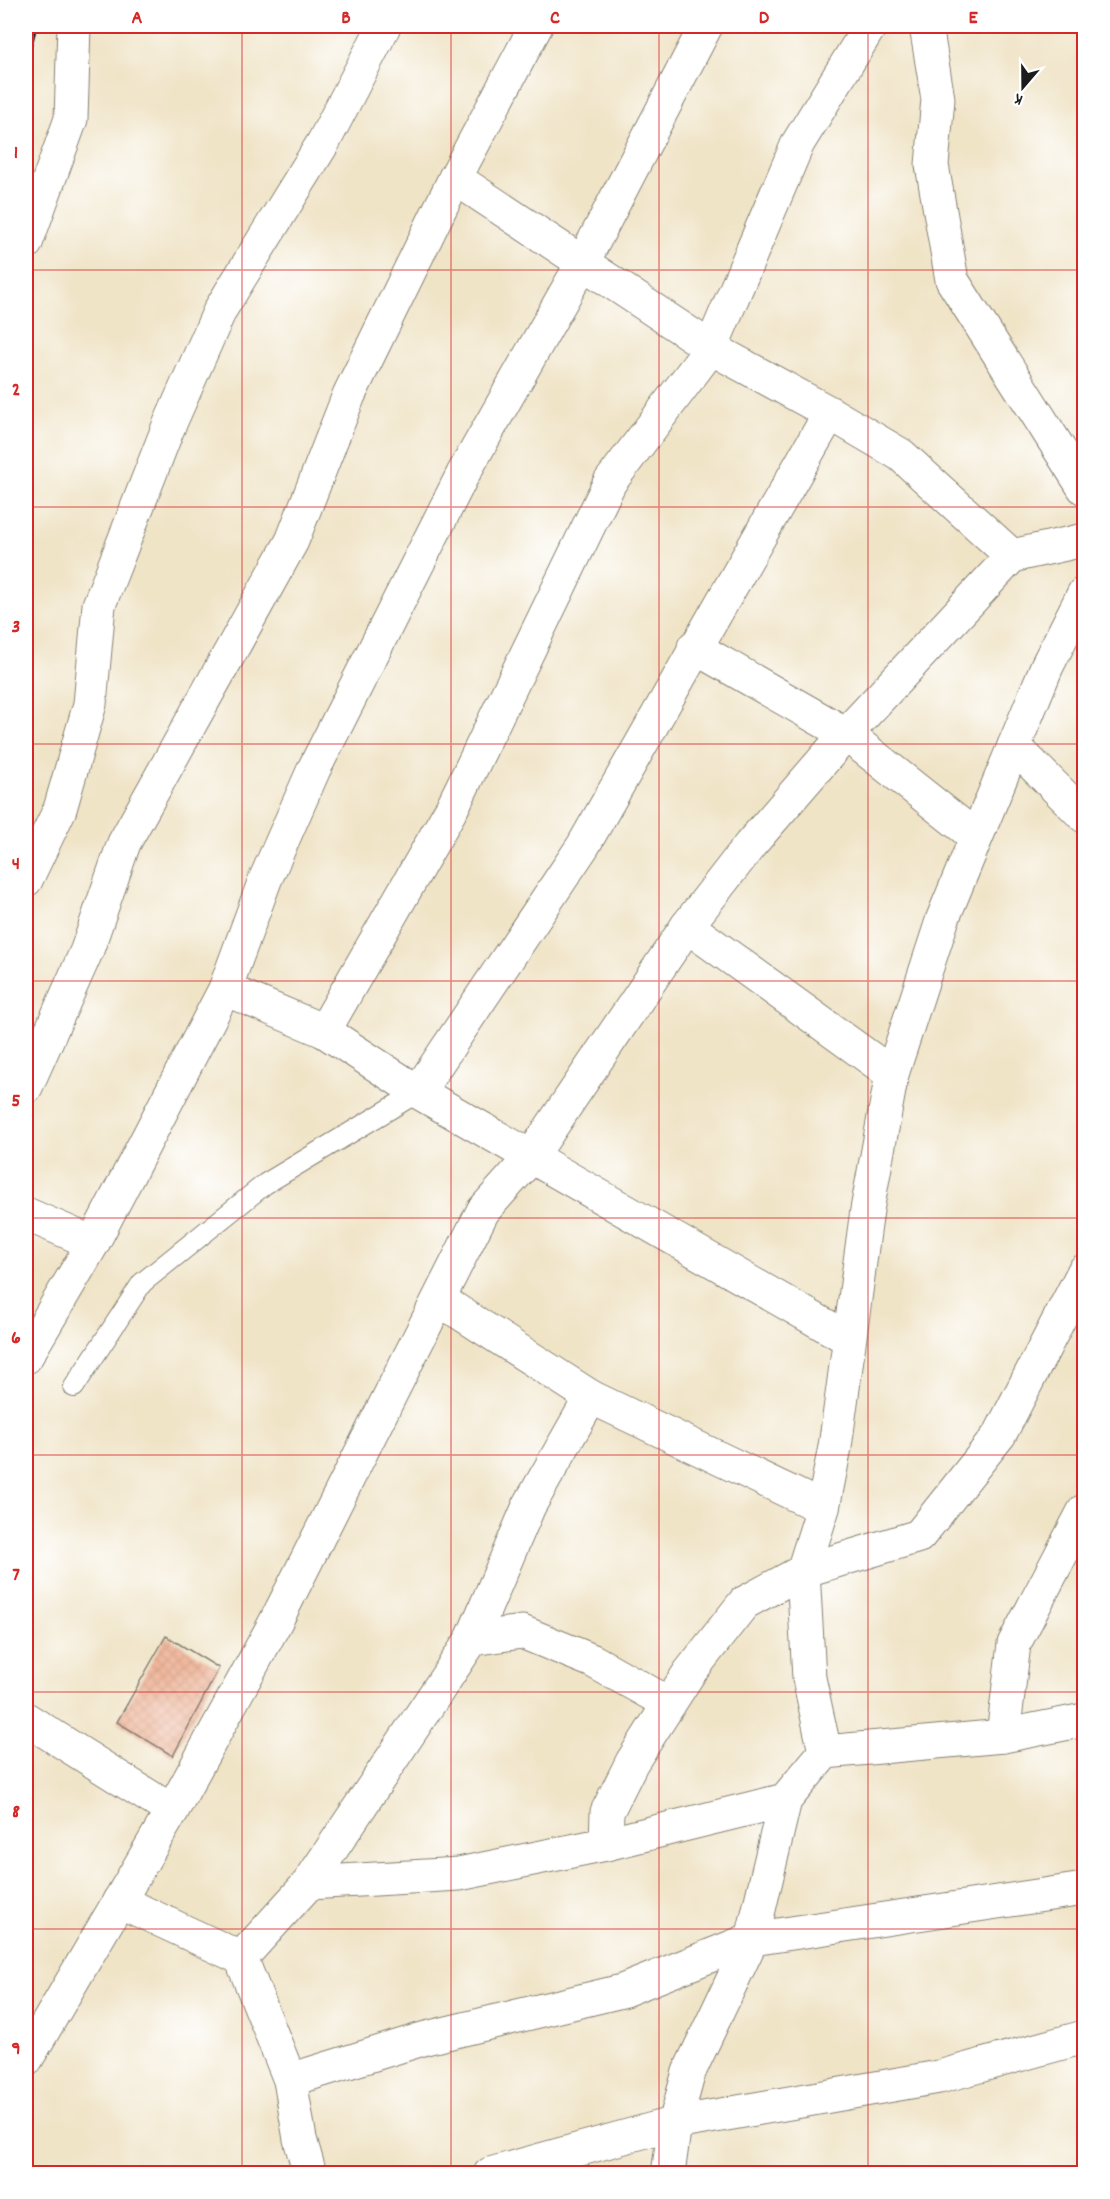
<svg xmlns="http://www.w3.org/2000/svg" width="1110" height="2199" viewBox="0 0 1110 2199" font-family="Dekko,sans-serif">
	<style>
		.building { fill: url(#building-cross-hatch) }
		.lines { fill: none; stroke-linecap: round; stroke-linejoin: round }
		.service-casing { stroke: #868072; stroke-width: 22 }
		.minor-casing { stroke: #868072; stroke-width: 35 }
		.service { stroke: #fff; stroke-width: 20 }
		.minor { stroke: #fff; stroke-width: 33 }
		.rail-casing { stroke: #1c1c1c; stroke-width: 7 }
		.rail { stroke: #fff; stroke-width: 4.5; stroke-dasharray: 14; stroke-linecap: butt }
		.grid { fill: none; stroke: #d62828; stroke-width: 1.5; stroke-opacity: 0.55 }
		.neatline { fill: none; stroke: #d62828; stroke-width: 2 }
		.grid-label { font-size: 20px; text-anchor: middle; font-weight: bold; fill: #d62828 }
	</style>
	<defs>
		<pattern id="building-cross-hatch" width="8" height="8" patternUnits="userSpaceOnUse" patternTransform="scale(1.5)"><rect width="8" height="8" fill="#eead8e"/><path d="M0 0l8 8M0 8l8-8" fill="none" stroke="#cc947a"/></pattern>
	</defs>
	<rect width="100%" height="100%" fill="#fff"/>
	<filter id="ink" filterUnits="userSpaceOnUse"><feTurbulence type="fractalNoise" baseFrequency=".0167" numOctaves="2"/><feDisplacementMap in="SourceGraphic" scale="12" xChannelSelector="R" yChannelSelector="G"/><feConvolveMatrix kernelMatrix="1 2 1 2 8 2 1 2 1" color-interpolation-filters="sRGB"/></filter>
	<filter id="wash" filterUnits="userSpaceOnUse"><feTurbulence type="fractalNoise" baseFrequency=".008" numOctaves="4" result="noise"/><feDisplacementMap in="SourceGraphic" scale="24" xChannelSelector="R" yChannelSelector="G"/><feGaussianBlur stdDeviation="1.35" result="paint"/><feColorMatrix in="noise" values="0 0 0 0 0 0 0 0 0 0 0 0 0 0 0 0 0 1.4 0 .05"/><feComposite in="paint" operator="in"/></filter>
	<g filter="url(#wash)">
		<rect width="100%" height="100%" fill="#f0e4c7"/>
		<g id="blocks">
			<!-- building -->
			<path class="building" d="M166,1636l53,32 -46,88 -56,-34z"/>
		</g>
	</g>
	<g filter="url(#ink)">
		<use href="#blocks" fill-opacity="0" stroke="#868072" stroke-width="1.5"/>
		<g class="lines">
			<!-- service casing -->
			<g class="service-casing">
				<path id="service" d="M74,1387l68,-104 123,-99 153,-92"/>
			</g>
			<!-- minor casing -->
			<g class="minor-casing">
				<g id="minor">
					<path d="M926,26l12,73 -6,66 20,115 132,208"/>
					<path d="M455,178l256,170 119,65 71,42 111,101"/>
					<path d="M26,243l45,-124 3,-93"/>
					<path d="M694,647l152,87 130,103"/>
					<path d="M1014,746l70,70"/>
					<path d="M26,880l34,-71 30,-105 9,-99 69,-177 52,-118 103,-167 61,-117"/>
					<path d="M687,926l205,148"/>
					<path d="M225,989l99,42 94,61 431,247"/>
					<path d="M324,1031l128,-223 158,-326 101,-134 87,-205 72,-117"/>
					<path d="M26,1087l61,-137 37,-107 168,-302 57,-146 106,-217 81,-152"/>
					<path d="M418,1092l165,-246 247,-433"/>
					<path d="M26,1214l67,29"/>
					<path d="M440,1300l151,97"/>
					<path d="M26,1357l67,-114 132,-254 40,-109 49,-111 149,-295 119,-210 124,-238"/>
					<path d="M472,1639l50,-7 71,29 75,42"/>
					<path d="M26,1719l146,92"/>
					<path d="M1003,1736l11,-92 70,-133"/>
					<path d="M825,1752l-16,-74 -6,-107 20,-63 12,-61 32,-237 25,-136 51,-156 104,-252 37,-73"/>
					<path d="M606,1844l1,-32 25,-50 57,-89 55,-70 59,-32 116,-35 81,-102 84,-163"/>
					<path d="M309,1883l163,-244 57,-133 62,-109 232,111"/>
					<path d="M119,1901l122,57 49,122 10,59 10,35"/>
					<path d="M241,1958l68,-75 150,-9 147,-30 179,-44 40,-48 178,-16 81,-16"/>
					<path d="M26,2060l146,-249 103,-188 208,-412 48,-54 156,-231 63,-81 96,-111 166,-178 72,-16"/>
					<path d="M290,2080l136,-42 196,-47 130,-52 332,-50"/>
					<path d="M490,2174l185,-51 264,-46 145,-40"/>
					<path d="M668,2174l7,-51 14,-51 63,-133 33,-139"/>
				</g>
			</g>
			<!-- service -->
			<use href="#service" class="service"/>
			<!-- minor -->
			<use href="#minor" class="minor"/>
			<!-- rail casing -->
			<g class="rail-casing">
				<path id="rail" d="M26,57l8,-31"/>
			</g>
			<!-- rail -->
			<use href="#rail" class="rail"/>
		</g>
	</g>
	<!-- grid -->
	<path class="grid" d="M242,26v2148M451,26v2148M659,26v2148M868,26v2148M26,270h1058M26,507h1058M26,744h1058M26,981h1058M26,1218h1058M26,1455h1058M26,1692h1058M26,1929h1058"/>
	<!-- margin -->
	<rect width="1110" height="2199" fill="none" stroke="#fff" stroke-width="66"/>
	<!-- north arrow -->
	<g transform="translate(1023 87) rotate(200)" stroke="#ffffff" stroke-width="4.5" paint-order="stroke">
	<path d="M0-4.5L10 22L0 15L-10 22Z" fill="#1c1c1c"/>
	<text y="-9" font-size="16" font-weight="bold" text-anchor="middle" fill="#1c1c1c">K</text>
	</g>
	<rect x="33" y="33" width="1044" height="2133" class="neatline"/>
	<g class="grid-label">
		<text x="137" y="23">A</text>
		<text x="346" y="23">B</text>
		<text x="555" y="23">C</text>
		<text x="764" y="23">D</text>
		<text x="973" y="23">E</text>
		<text x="16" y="158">1</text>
		<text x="16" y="395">2</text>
		<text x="16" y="632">3</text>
		<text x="16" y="869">4</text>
		<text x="16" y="1106">5</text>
		<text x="16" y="1343">6</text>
		<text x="16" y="1580">7</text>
		<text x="16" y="1817">8</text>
		<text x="16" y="2054">9</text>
	</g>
</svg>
